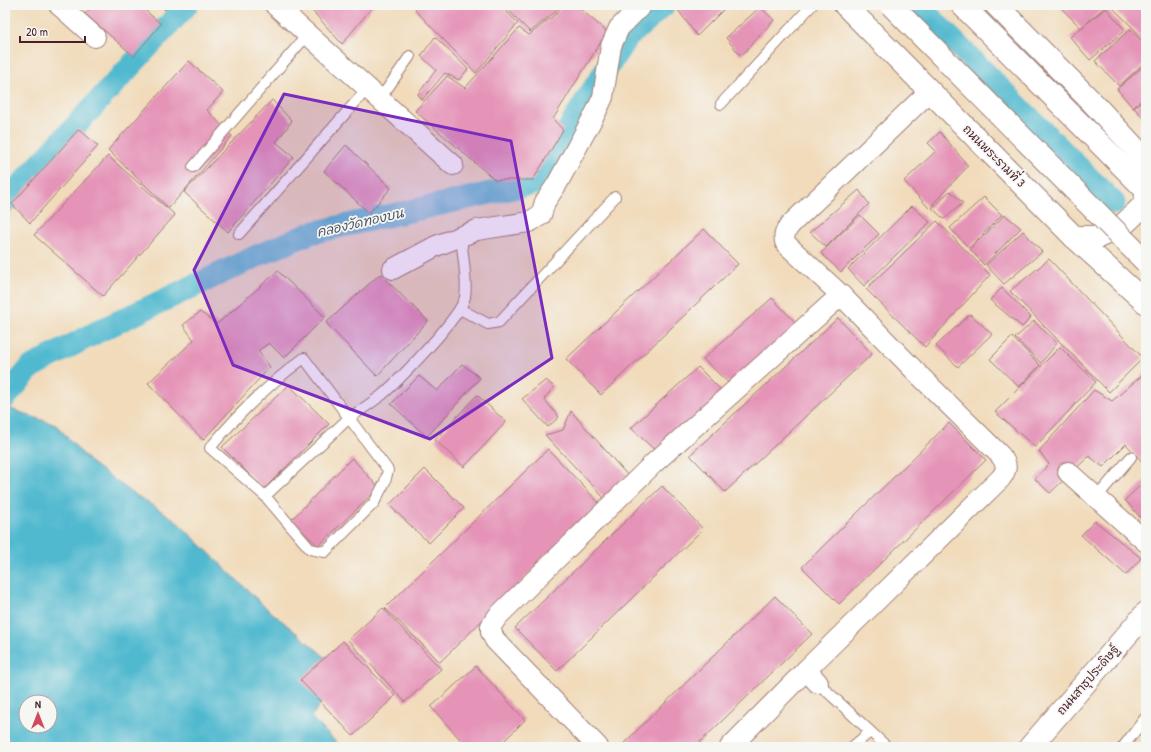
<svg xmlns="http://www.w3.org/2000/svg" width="1151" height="752" viewBox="0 0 1151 752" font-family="'Patrick Hand','Playpen Sans Thai',sans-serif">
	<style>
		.water { fill: #51b9cf; stroke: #4e6c7d; fill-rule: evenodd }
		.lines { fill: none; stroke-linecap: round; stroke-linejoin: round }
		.canal { stroke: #51b9cf; stroke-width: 23 }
		.building { fill: #e594b8 }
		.lane-casing { stroke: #9e7d73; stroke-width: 12 }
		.street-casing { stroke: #9e7d73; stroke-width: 22 }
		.secondary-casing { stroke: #9e7d73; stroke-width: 24 }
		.primary-casing { stroke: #9e7d73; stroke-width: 24 }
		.lane { stroke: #fff; stroke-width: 10 }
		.street { stroke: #fff; stroke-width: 20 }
		.secondary { stroke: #fff; stroke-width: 22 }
		.primary { stroke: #fff; stroke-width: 22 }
		.primary-bridge-casing { stroke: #9e7d73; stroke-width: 24; stroke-linecap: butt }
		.primary-bridge { stroke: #fff; stroke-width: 22 }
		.marked { fill: #7b2cbf; fill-opacity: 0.2; stroke: #7b2cbf; stroke-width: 3; stroke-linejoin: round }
		.labels { text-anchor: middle; stroke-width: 3.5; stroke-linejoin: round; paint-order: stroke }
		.street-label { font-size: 12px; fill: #4a1f2b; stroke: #f6f6f2 }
		.water-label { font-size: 13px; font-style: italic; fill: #4c5564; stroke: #f6f6f2 }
	</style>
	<rect width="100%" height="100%" fill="#f6f6f2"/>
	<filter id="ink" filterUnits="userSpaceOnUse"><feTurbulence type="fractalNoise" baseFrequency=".025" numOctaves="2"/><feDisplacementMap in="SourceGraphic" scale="8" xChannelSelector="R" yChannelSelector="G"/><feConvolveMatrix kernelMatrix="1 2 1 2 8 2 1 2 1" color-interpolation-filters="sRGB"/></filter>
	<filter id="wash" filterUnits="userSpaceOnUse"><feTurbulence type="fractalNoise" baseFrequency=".012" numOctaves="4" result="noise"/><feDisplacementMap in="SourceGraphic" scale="16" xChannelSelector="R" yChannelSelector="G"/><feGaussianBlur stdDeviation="0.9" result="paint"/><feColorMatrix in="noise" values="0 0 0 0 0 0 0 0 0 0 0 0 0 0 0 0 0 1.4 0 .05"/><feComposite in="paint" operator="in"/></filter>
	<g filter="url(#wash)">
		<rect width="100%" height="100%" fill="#f1dbbb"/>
		<!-- water -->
		<path class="water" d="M5,378l5,10 -2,20 48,17 34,37 41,30 43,27 89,86 80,67 -32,45 30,30h-336zM26,702h24v24h-24z"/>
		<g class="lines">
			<!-- canal -->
			<g class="canal">
				<path d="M918,5l196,198"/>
				<path d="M5,202l182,-197"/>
				<path d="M5,398l26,-31 68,-36 160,-76 52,-22 225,-50 52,-86 38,-58 38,-34"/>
			</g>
		</g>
		<g id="blocks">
			<!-- building -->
			<g class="building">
				<path d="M93,5h46l22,19 -27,32 -49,-42z"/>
				<path d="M160,5h9l-4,5z"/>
				<path d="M307,5h67l-32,39z"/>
				<path d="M421,5h79l18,18 -42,50 -61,-63z"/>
				<path d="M503,5h57l-6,8 -24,19z"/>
				<path d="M563,5h13l31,27 -54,87 10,11 -30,50h-38l-80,-69 32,-35 18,12 54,-60 10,7 27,-21z"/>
				<path d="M684,5h44l-31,31 -19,-26z"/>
				<path d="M1058,5h49l-26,23z"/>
				<path d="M1110,5h36v36z"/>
				<path d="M760,7l14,13 -33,36 -15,-18z"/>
				<path d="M1106,8l19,22 -35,30 -20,-23z"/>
				<path d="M1130,29l16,16v17l-27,24 -24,-25z"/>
				<path d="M435,37l33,32 -9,11 -14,-7 -23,27 -4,-6 18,-24 -15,-14z"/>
				<path d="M189,61l34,31 -16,18 25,26 -63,72 -61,-58z"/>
				<path d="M1146,64v32l-13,12 -16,-19z"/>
				<path d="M1146,97v23l-12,-12z"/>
				<path d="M272,100l20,21 -16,21 18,15 -66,75 -44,-40z"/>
				<path d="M79,129l19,17 -68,77 -18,-19z"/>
				<path d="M940,132l28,34 -39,42 -25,-27 32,-30 -8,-8z"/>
				<path d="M346,145l45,43 -22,25 -45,-42z"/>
				<path d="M108,156l67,59 -72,81 -69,-61z"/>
				<path d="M859,190l10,14 -43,43 -16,-15z"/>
				<path d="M950,191l13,12 -19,16 -12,-11z"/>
				<path d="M984,197l18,18 -33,33 -19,-20z"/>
				<path d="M912,206l18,16 -66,64 -16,-17z"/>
				<path d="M860,215l19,19 -38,38 -20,-19z"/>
				<path d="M1005,215l16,13 -37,37 -14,-16z"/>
				<path d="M937,221l53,54 -65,72 -59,-58z"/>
				<path d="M704,229l34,35 -137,131 -35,-36z"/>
				<path d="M1023,231l19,21 -38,32 -18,-19z"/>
				<path d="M1049,259l94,99 -34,34 -99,-101z"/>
				<path d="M278,271l47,46 -41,41 -15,-15 -11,8 12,16 -67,73 -55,-57 46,-43 -11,-15 17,-13 17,12z"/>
				<path d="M380,274l48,47 -51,55 -51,-53z"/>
				<path d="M1002,288l29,29 -9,10 -32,-27z"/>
				<path d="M772,298l26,27 -67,60 -28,-26z"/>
				<path d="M970,314l22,20 -34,33 -22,-21z"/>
				<path d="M838,318l34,36 -147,138 -35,-37z"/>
				<path d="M1034,321l23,22 -16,20 -26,-25z"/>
				<path d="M1012,337l28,28 -21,22 -29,-28z"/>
				<path d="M1060,347l36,35 -61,65 -40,-35z"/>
				<path d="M462,364l18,14 -53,59 -36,-33 28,-28 18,15z"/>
				<path d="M698,367l26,26 -65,61 -28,-26z"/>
				<path d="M1146,372v94l-20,-22 -23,23 -14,-11 -39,37 -15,-14 14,-15 -10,-13 55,-61 18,11z"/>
				<path d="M546,380l8,7 -10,12 15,18 -11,10 -26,-28z"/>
				<path d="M289,385l40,39 -65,65 -42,-42z"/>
				<path d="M477,395l29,27 -42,45 -29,-27z"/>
				<path d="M571,411l57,65 -23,23 -60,-64 18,-5z"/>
				<path d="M949,423l37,37 -147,144 -37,-37z"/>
				<path d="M548,449l52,55 -160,158 -55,-54z"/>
				<path d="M352,458l27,30 -61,58 -27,-26z"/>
				<path d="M425,469l39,39 -35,35 -40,-38z"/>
				<path d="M1146,480v44l-21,-24z"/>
				<path d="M662,486l41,43 -146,142 -42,-43z"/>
				<path d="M1095,521l46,37 -15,17 -45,-40z"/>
				<path d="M775,596l37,38 -117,113h-69l-3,-3z"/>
				<path d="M383,608l58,61 -36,33 -57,-62z"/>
				<path d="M343,641l52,55 -42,40 -53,-56z"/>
				<path d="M476,666l49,54 -27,27h-31l-36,-40z"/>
			</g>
		</g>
	</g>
	<g filter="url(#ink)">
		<use href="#blocks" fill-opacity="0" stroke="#9e7d73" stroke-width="1"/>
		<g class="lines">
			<!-- lane casing -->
			<g class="lane-casing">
				<g id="lane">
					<path d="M380,99l30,-43"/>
					<path d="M721,104l91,-99"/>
					<path d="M193,167l115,-133"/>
					<path d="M239,234l129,-146"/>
					<path d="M460,309l28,15 11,-2 116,-125"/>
					<path d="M265,496l84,-78 39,52 -3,12 -11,21 -49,49 -15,-3 -45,-53 -55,-48c28,-34 59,-64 94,-90l45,60c11,-7 22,-15 33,-23 17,-15 79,-78 83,-98 3,-15 -3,-45 -4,-61"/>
					<path d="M1096,498l35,-41"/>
					<path d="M818,683l69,64"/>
					<path d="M852,747l18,-15"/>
					<path d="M1123,747l23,-30"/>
				</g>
			</g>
			<!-- street casing -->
			<g class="street-casing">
				<g id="street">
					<path d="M59,5l36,32"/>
					<path d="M275,5l178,160"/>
					<path d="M393,269l43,-23 41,-16 52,-8 12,-7 4,-13 12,-18 39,-72 7,-15 8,-51 8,-18 23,-23"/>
					<path d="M1068,472l78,70"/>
					<path d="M806,670l195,-192c7,-10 6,-14 -1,-23l-81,-80 -78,-80"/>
					<path d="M598,747l-103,-107 -4,-8v-6l7,-10 156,-153 187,-168 -55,-51c-4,-9 0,-14 6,-21l138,-132"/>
					<path d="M730,747l76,-77 12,13"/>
				</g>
			</g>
			<!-- secondary casing -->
			<g class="secondary-casing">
				<path id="secondary" d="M1030,747l116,-134"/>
			</g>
			<!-- primary casing -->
			<g class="primary-casing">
				<g id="primary">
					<path d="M845,5l229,232 72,66"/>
					<path d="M962,5l184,185"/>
					<path d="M996,5l96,97 54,58"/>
					<path d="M1074,237h24l24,-11 22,-21 2,-9"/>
				</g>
			</g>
			<!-- lane -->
			<use href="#lane" class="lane"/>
			<!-- street -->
			<use href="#street" class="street"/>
			<!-- secondary -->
			<use href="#secondary" class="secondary"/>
			<!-- primary -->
			<use href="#primary" class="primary"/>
			<!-- primary-bridge casing -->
			<g class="primary-bridge-casing">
				<path id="primary-bridge" d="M891,5l255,257"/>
			</g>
			<!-- primary-bridge -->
			<use href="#primary-bridge" class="primary-bridge"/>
		</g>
	</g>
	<!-- marked area -->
	<path class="marked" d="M284,94l227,47 41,217 -122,81 -197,-74 -39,-95z"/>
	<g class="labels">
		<!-- street labels -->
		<g class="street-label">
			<text transform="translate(994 156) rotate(45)" y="4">ถนนพระรามที่ 3</text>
			<text transform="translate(1088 680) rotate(-49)" y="4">ถนนสาธุประดิษฐ์</text>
		</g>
		<!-- water labels -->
		<g class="water-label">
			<text transform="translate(360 222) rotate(-13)" y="5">คลองวัดทองบน</text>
		</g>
	</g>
	<!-- margin -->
	<rect width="1151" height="752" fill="none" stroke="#f6f6f2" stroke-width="20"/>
	<!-- north arrow -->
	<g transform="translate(38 714)"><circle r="19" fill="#f6f6f2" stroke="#b1a0a2"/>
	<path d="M0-3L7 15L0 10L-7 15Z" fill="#d1495b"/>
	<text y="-6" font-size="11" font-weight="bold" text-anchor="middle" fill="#4a1f2b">N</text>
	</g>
	<!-- scale -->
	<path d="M20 36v6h65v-6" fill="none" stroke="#4a1f2b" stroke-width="2"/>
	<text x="26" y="36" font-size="12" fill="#4a1f2b" stroke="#f6f6f2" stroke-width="3" paint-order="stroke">20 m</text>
</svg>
